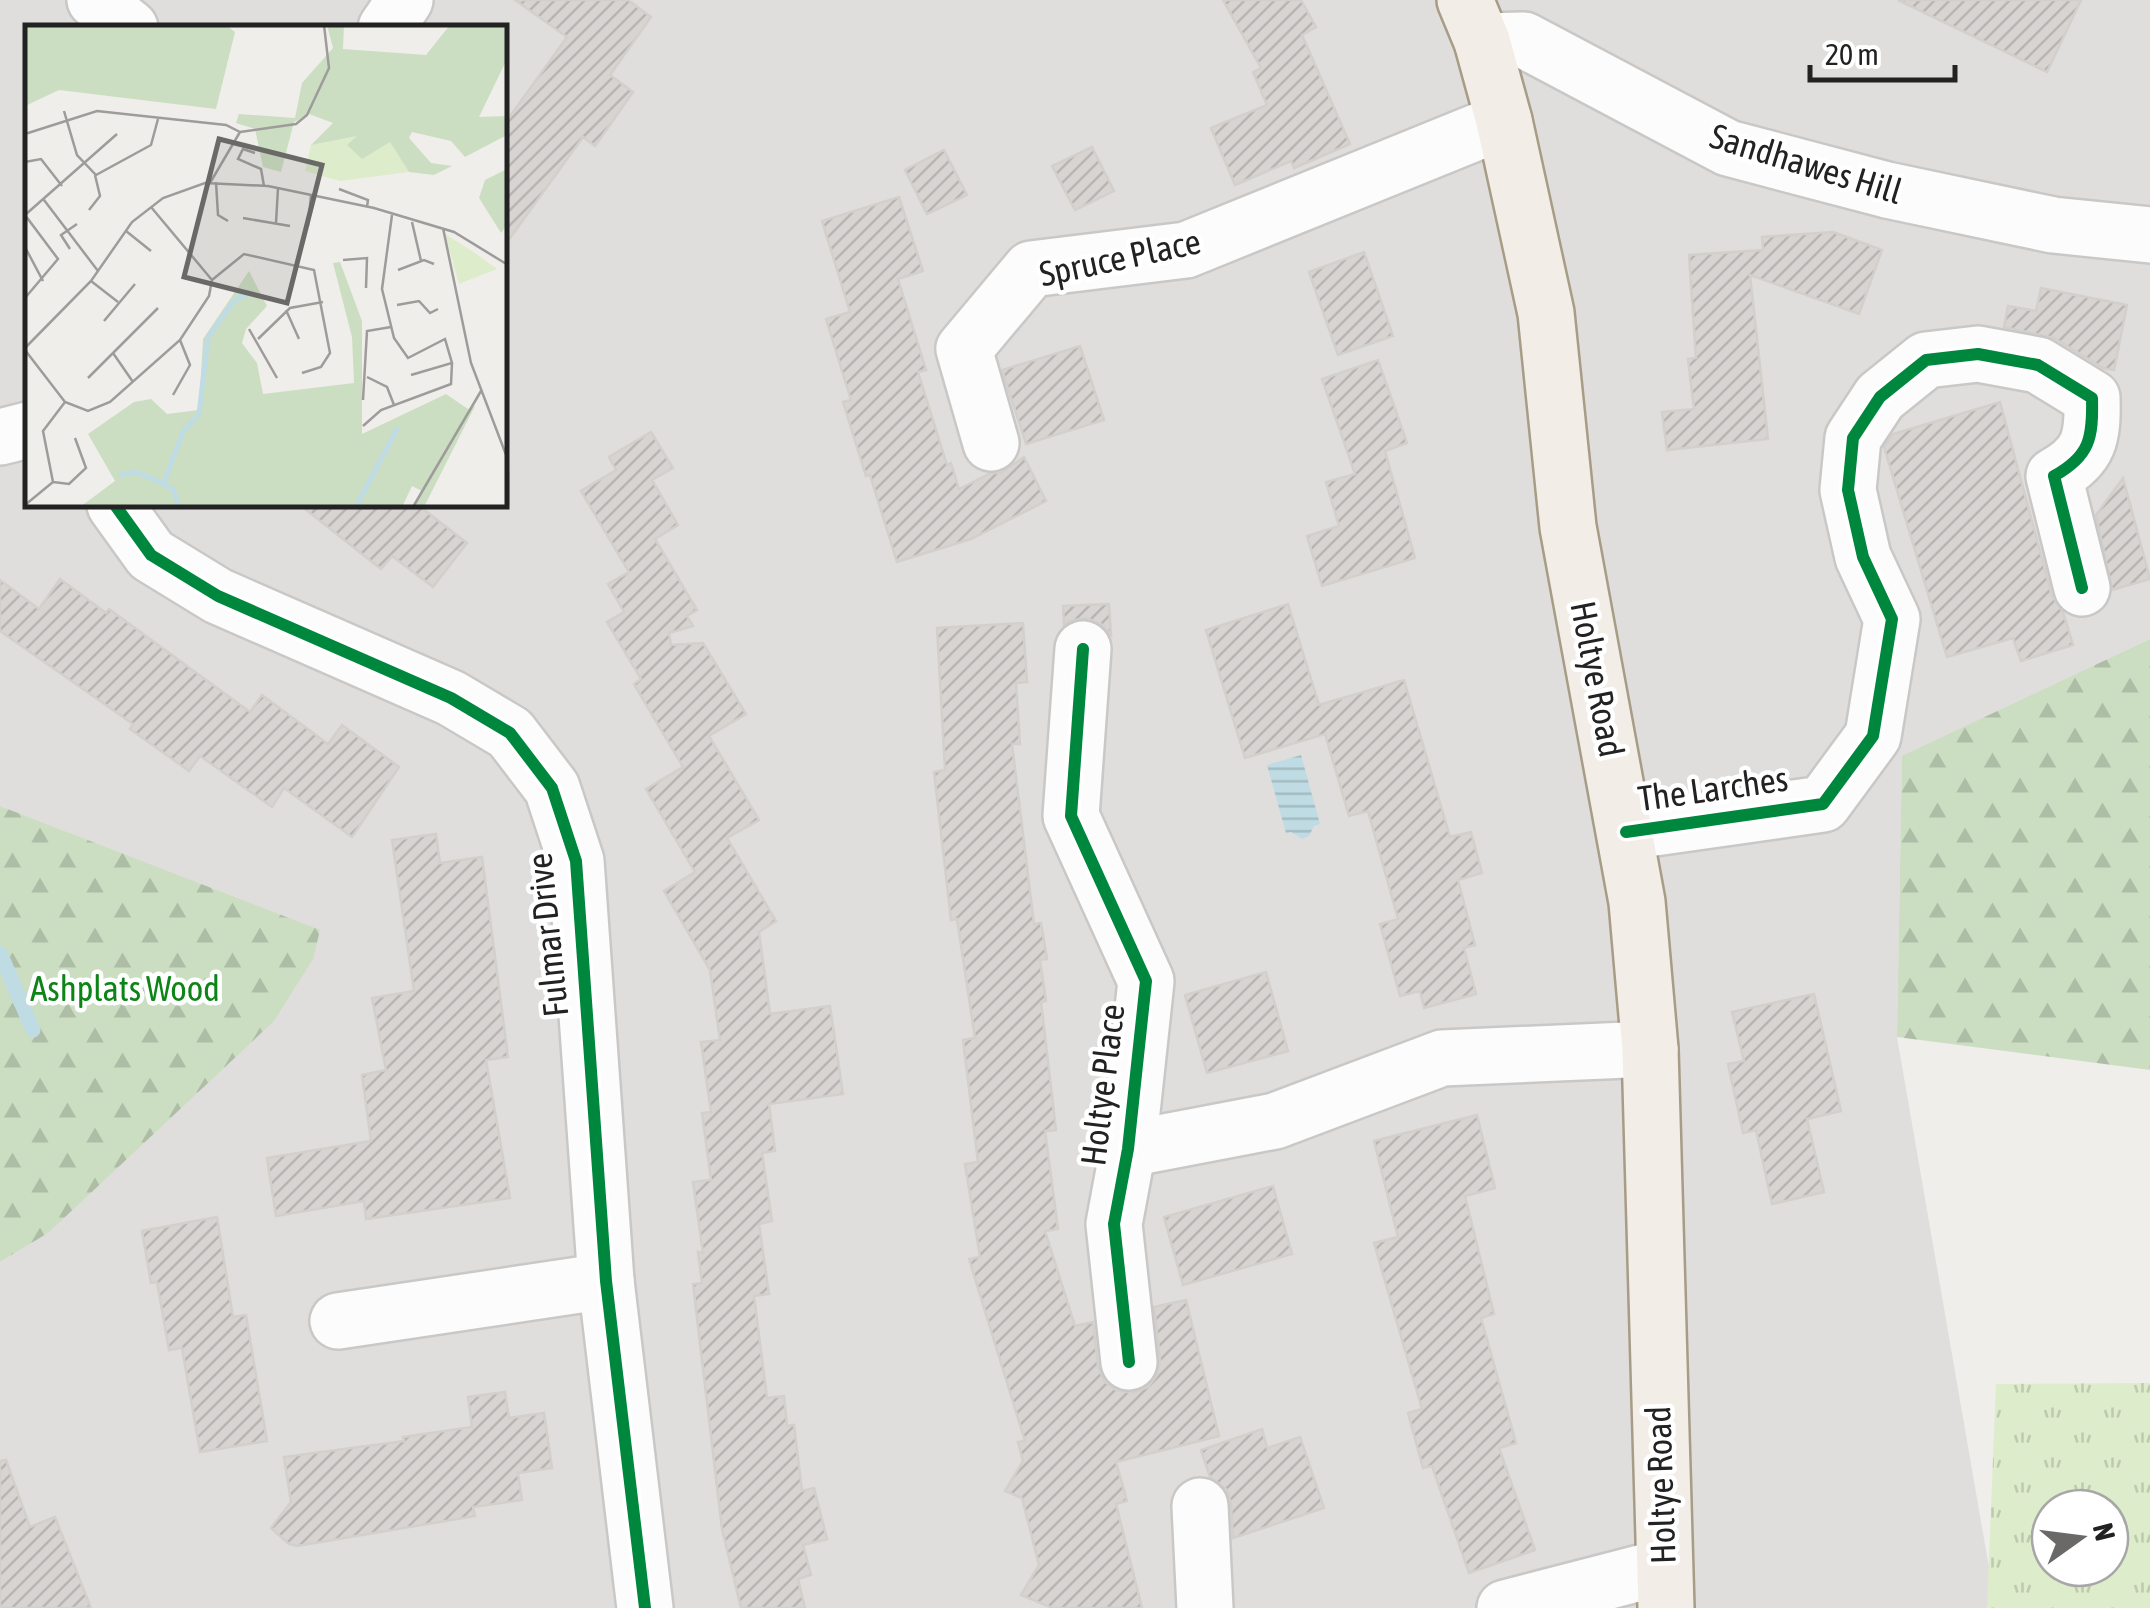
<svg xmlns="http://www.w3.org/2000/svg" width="2150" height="1608" viewBox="0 0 2150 1608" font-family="'Asap Condensed',sans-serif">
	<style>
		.residential { fill: #dfdedc; fill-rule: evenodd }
		.grass { fill: url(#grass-tufts); fill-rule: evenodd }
		.forest { fill: url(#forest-firs) }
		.water { fill: url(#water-rules) }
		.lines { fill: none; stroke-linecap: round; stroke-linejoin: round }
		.stream { stroke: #bfdbe3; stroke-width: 15 }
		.building { fill: url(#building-hatch); stroke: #d3d0cc; stroke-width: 2.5 }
		.minor-casing { stroke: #c9c8c7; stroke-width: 60 }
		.major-casing { stroke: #a79c86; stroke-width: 60 }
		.minor { stroke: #fdfcfc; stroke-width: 55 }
		.major { stroke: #f3ede7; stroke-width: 55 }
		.cycleway-casing { stroke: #fff; stroke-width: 19 }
		.cycleway { stroke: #00873e; stroke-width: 12 }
		.labels { text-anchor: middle; stroke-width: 9; stroke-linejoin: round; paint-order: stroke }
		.street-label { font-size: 35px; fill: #222; stroke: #fff }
		.park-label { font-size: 35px; fill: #0c8416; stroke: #fff }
		.inset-river { fill: none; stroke: #bfdbe3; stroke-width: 5 }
		.inset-road { fill: none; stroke: #9e9c9b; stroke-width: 2.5 }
		.view { fill: #6a6968; fill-opacity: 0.15; stroke: #6a6968; stroke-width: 5 }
		.inset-edge { fill: none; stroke: #222; stroke-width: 5 }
	</style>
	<defs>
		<pattern id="grass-tufts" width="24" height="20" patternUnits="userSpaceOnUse" patternTransform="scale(2.5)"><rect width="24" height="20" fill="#ddeccb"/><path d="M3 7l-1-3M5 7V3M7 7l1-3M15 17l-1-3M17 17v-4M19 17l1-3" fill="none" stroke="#bdcaae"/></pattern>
		<pattern id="forest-firs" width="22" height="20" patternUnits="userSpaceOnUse" patternTransform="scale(2.5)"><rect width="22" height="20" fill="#cbdec1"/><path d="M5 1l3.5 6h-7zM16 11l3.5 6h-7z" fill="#aebea6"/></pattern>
		<pattern id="water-rules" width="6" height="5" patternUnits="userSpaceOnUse" patternTransform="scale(2.5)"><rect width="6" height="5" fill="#bfdbe3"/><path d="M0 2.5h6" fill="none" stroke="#a4bcc2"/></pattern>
		<pattern id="building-hatch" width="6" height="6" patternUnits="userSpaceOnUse" patternTransform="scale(2.5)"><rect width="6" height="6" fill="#d7d4d2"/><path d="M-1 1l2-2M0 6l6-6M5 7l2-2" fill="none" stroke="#b8b6b4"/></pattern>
	</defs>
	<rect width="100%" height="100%" fill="#f0eeeb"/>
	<!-- residential -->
	<path class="residential" d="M0,0h2150v639l-248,118 -5,280 99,571h-1996v-346l48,-29 272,-302 -320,-125zM28,28h477v477h-477z"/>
	<!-- grass -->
	<path class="grass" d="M2150,1383v225h-163l9,-224zM2050,1508h60v60h-60z"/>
	<!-- forest -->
	<g class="forest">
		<path d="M2150,639v431l-253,-33 5,-281z"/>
		<path d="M0,806l320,124 -7,29 -39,62 -226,212 -48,29z"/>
	</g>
	<!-- water -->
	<path class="water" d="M1301,755l19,69 -6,2 -5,10 -7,3 -11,-7 -5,1 -19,-68z"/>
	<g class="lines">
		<!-- stream -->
		<path class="stream" d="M0,953l33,77"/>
	</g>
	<!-- building -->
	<g class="building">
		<path d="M515,0h113l23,17 -41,58 23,17 -38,54 -12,-9 -78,108v-122l62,-86z"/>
		<path d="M1223,0h78l15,27 -14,8 48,109 -56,24 -3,-7 -56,24 -24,-57 56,-23 -14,-33 8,-4z"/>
		<path d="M1898,0h183l-34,72z"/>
		<path d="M1092,147l22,44 -39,19 -23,-44z"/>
		<path d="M944,150l23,45 -40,19 -22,-44z"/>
		<path d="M899,197l24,74 -25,8 28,91 -8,2 29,93 4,-2 8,26 32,-16h10l23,-16 22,44 -75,38 -74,23 -27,-87 -4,1 -23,-74 8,-2 -25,-81 24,-7 -28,-91z"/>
		<path d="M1833,232l49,18 -23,64 -109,-39 18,164 -101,11 -5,-38 32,-3 -6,-50 8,-1 -7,-103 74,-5 -1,-13z"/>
		<path d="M1364,252l29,84 -55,19 -29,-83z"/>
		<path d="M2041,288l86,17 -13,65 -11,-2 -49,-30 -50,-11 4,-21 28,5z"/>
		<path d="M1080,346l24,74 -78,24 -24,-74z"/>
		<path d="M1378,360l29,83 -22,8 30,107 -93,28 -15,-50 32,-10 -13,-44 29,-8 -33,-95z"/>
		<path d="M2000,402l52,194 11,16 10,33 -52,16 -8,-23 -66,19 -63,-210 9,-13z"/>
		<path d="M651,432l22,36 -21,12 26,45 -23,14 42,71 -10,6 6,10 -24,7 2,12 32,-2 43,71 -37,22 50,84 -32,18 49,83 -17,11 11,82 60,-8 13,88 -74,10 6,47 -13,2 10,68 -13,3 10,70 -15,2 13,102 17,-2 3,30 7,-1 8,66 12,-3 13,51 -24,6 8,30 -13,4 7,29h-64l-19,-79 -29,-245 9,-1 -4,-31 5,1 -10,-71 18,-2 -9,-67 9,-1 -10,-70 19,-2 -10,-70 -46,-79 31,-19 -49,-83 37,-22 -49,-83 7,-5 -34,-57 17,-10 -16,-28 21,-12 -48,-81 35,-21 -7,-13z"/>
		<path d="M2123,478l27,101 -38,11 -16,-75z"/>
		<path d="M300,505h118l49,38 -34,44 -41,-31 -11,13z"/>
		<path d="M60,579l46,34 3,-4 141,103 12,-17 66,49 14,-19 57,42 -47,70 -68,-49 -12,19 -72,-51 -11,15 -59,-42 3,-5 -133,-93v-51l39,29z"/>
		<path d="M1109,604l2,31 -10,-11 -15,-6 -16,3 -6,4 -1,-19z"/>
		<path d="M1288,604l31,101 85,-25 46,157 21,-5 11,41 -24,7 17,65 -11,3 12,46 -52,14 -4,-17 -20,5 -20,-72 18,-5 -30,-108 -19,5 -24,-82 -80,24 -39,-128z"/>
		<path d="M1023,623l4,59 -11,1 4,61h-8l22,180 7,-1 6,36 -7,1 6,41 -5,1 15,128 -11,1 13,98 -13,2 30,95 18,-4 5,44 6,15 12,9 17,3 15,-6 9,-12 3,-16 -6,-52 32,-7 33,136 -103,26 11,39 -11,3 26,104h-90l-31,-13 18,-30 -17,-67 -17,-7 18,-30 -5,-19 7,-1 -56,-182 11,-2 -15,-93 13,-2 -15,-122 12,-2 -18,-119 -6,1 -17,-148 11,-2 -8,-142z"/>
		<path d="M436,834l4,29 42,-6 26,200 -22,3 24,138 -144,21 -2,-18 -88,15 -9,-58 104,-17 -9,-66 24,-5 -14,-72 42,-7 -22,-151z"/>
		<path d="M1266,972l22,79 -81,22 -22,-78z"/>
		<path d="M1814,994l27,117 -34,8 17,73 -52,12 -16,-74 -13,3 -15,-69 16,-3 -12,-49z"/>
		<path d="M1477,1115l18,73 -30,8 29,118 -13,4 35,125 -17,5 36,102 -66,23 -37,-107 -9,2 -15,-55 14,-4 -48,-166 24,-6 -24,-96z"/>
		<path d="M1273,1186l19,68 -109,31 -19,-68z"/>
		<path d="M217,1217l16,100 13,-2 21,126 -67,11 -18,-104 -13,2 -12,-68 -6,1 -9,-52z"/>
		<path d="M505,1392l4,26 35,-5 8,55 -34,5 4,27 -49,7 2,9 -178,30 -8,-2 -18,-16 20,-26 -7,-45 120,-16 -1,-4 69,-10 -4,-30z"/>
		<path d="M1262,1429l5,19 33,-11 24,71 -91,30 -2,-34 -4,-14 -17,-13 -9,-27z"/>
		<path d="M6,1460l24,67 25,-10 36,91h-91v-147z"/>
	</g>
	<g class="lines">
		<!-- minor casing -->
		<g class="minor-casing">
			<g id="minor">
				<path d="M95,0l35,28"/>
				<path d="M386,28l19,-28"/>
				<path d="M1482,41l42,-1 204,108 159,42 166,35 97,10"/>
				<path d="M0,437l28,-7"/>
				<path d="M991,443l-27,-94 67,-80 155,-19 318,-129"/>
				<path d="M115,505l36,50 67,41 233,102 59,35 42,55 24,73 30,420 39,327"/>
				<path d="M1083,649l-12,167 75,165 -18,168 -14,75 15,138"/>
				<path d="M1626,832l197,-28 50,-68 19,-117 -29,-62 -15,-67 5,-52 27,-41 46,-37 52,-6 60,11 54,33c1,40 -2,58 -38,78l28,112"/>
				<path d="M1128,1149l147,-28 167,-63 208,-9"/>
				<path d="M338,1321l268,-40"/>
				<path d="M1200,1506l5,102"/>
				<path d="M1505,1608l158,-41"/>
			</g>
		</g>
		<!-- major casing -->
		<g class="major-casing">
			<path id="major" d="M1465,0l17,41 22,80 42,192 22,214 69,375 13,147 16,559"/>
		</g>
		<!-- minor -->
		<use href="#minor" class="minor"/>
		<!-- major -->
		<use href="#major" class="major"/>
		<!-- cycleway casing -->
		<g class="cycleway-casing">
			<g id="cycleway">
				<path d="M115,505l36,50 67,41 233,102 59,35 42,55 24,73 30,420 39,327"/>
				<path d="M1083,649l-12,167 75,165 -18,168 -14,75 15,138"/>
				<path d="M1626,832l197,-28 50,-68 19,-117 -29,-62 -15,-67 5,-52 27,-41 46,-37 52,-6 60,11 54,33c1,40 -2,58 -38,78l28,112"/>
			</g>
		</g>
		<!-- cycleway -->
		<use href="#cycleway" class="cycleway"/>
	</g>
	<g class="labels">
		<!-- street labels -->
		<g class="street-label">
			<text transform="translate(1806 164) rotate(17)" y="12">Sandhawes Hill</text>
			<text transform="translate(1120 258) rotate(-12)" y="12">Spruce Place</text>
			<text transform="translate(1597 679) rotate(79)" y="12">Holtye Road</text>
			<text transform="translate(1713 789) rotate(-8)" y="12">The Larches</text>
			<text transform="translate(548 935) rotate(-96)" y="12">Fulmar Drive</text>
			<text transform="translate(1103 1085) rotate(-83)" y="12">Holtye Place</text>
			<text transform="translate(1661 1485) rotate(-92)" y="12">Holtye Road</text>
		</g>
		<!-- park labels -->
		<g class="park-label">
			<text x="125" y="1001">Ashplats Wood</text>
		</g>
	</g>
	<!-- overview -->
	<g transform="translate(25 25)">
		<rect width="482" height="482" fill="#f0eeeb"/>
		<path d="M335,110l30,6 19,31 -69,9 -35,-10 6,-26zM420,209l30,19 22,16 -38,15z" fill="#ddeccb"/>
		<path d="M0,0h201l9,7 -19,77 -157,-19 -34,16zM302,0h17l-1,24 83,6 24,-30h57v34l-28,58 28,-1v19l-42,22 -14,-16 -39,-9 -3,6 22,25 21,3 -18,9 -25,-3 -19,-30 -28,17 -15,-14 10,-9 -46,9 22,-22 -24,-9 -15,8 -13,50 -18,-5 -8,-38 -19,-6 3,-9 56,4 7,-35 31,-35zM482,144v56l-6,8 -22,-35 6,-18zM315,237l22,59v113l84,-40 22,15 7,-3 -51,101h-11l9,-16 -10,-5 -10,21h-322l35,-26 -27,-47 46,-32 17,-3 16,15 32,-4 4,-71 46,-68 18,35 -21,23 -4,14 15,20 6,31 91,-11 -2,-46 -19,-74z" fill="#cbdec1"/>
		<path class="inset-river" d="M94,450l17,-3 26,11 11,6 6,18M138,460l20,-53 16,-18 9,-77 26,-36 17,-9M331,482l42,-80"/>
		<path class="inset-road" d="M39,86l13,44 19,20 55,-30 7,-26M215,107l56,-8 11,-9 22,-47 -5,-43M0,109l72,-23 129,14 14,7M230,128l-12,-4 -5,10 23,10 3,17M0,137l16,-3 21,27M191,157l2,33 10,6M185,158l30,-51M314,164l29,11 -1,7M19,175l54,71M64,185l11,-14 -5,-21M0,190l92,-81M0,190l33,44 -33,39M367,190l-10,74 12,49 14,20 37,-19 7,24 -41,12M218,193l47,8M387,197l9,39M251,198l2,-35M283,201l3,-31M418,203l28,135 37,97M101,206l25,20M0,222l18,34M45,224l-9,-14 16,-11M318,235l24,-2 -1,30M373,245l26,-10 10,4M187,255l32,-26 70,16 16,83 -9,14 -19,6M66,256l27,21M372,280l22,-4 11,12 8,-4M261,285l13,29M79,296l31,-37M224,304l28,49M233,314l32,-31 33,-6M0,323l66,-67 41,-59 31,-24 42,-15 63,3 106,22 80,24 54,33M0,325l40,52 23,9 22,-9 70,-62 29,-44 3,-16 -61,-73M88,328l20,29M342,352l20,10 7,18M63,353l70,-70M148,370l17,-30 -10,-25M338,375l4,-69 24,-4M338,401l18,-16 70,-26 1,-21M483,446v34M28,457l16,2 17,-16 -11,-30M0,480l28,-23 -10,-51 22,-29M388,482l68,-116"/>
		<path class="view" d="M194,114l103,26 -35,138 -103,-26z"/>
		<rect width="482" height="482" class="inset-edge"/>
	</g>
	<!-- north arrow -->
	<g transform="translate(2080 1538) rotate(76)"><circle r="48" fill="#ffffff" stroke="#a7a7a7" stroke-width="2.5"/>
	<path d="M0-8L18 38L0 25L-18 38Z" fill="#6a6968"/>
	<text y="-15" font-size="28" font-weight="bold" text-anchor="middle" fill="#222222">N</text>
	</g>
	<!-- scale -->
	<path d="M1810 65v15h145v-15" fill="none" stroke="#222222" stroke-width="5"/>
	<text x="1825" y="65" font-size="30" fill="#222222" stroke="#ffffff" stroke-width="8" paint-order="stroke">20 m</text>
</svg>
